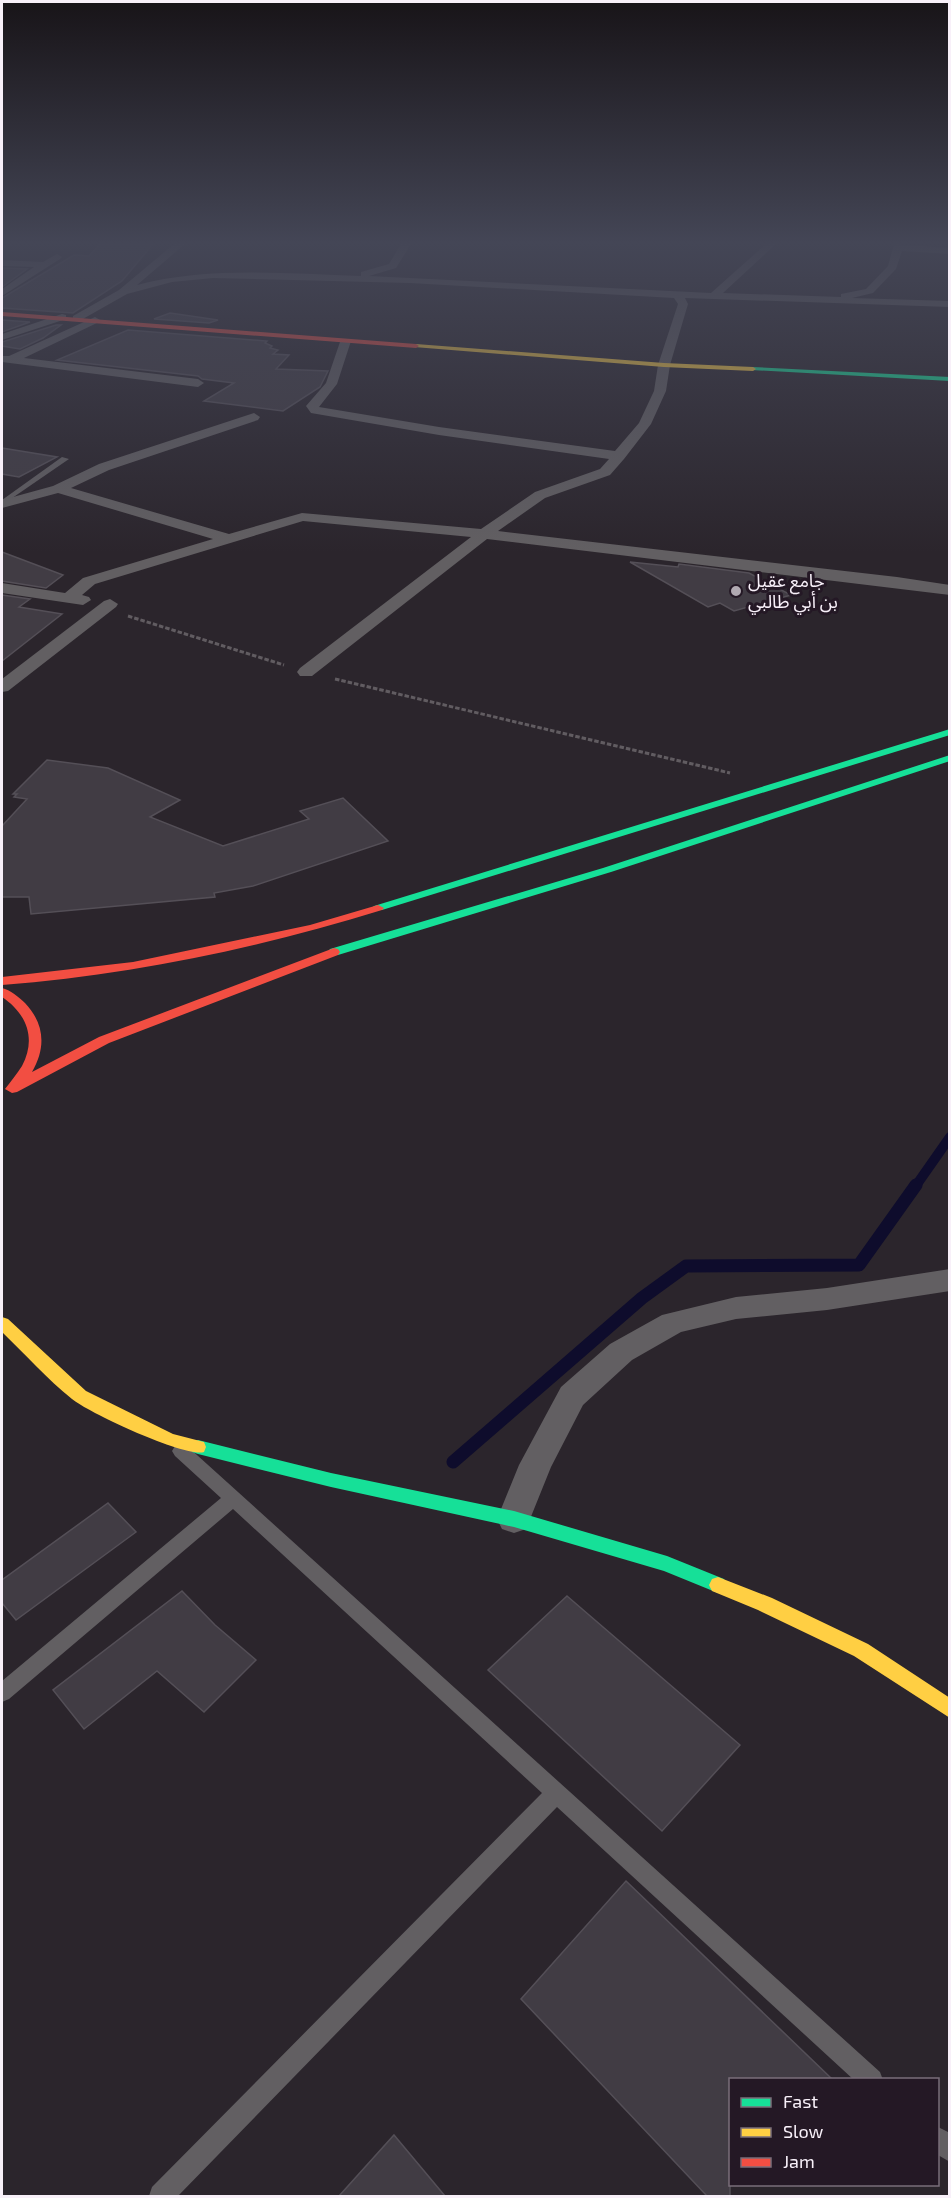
<svg xmlns="http://www.w3.org/2000/svg" width="951" height="2198" viewBox="0 0 951 2198" font-family="'Exo 2','Noto Sans Arabic',sans-serif">
	<style>
		.lines { fill: none; stroke-linecap: round; stroke-linejoin: round }
		.stream-far1 { stroke: #0e0c2c; stroke-width: 10 }
		.stream { stroke: #0e0c2c; stroke-width: 13 }
		.building { fill: #413c44; stroke: #544f57; stroke-width: 1.5 }
		.path { stroke: #615c61; stroke-width: 3; stroke-dasharray: 4.5 2; stroke-linecap: butt }
		.lane { fill: #625f62; fill-rule: evenodd }
		.street { fill: #625f62; fill-rule: evenodd }
		.fast { fill: #16e098; fill-rule: evenodd }
		.slow { fill: #ffcf43; fill-rule: evenodd }
		.jam { fill: #f24e42; fill-rule: evenodd }
		.poi-dot { fill: #b0a9b1; stroke: #241825; stroke-width: 2 }
		.labels { text-anchor: middle; stroke-width: 6; stroke-linejoin: round; paint-order: stroke }
		.far-poi-label { font-size: 18px; fill: #f8f0f9; stroke: #241825; text-anchor: start }
	</style>
	<rect width="100%" height="100%" fill="#2b252c"/>
	<g class="lines">
		<!-- stream-far1 -->
		<path class="stream-far1" d="M915,1187l35,-50"/>
		<!-- stream -->
		<path class="stream" d="M453,1462l189,-164 44,-32 173,-1 57,-80"/>
	</g>
	<!-- building -->
	<g class="building">
		<path d="M100,244h53l-31,37 -49,32 -71,-5v-10l72,-43 15,1z"/>
		<path d="M2,268l25,1 -25,18z"/>
		<path d="M170,313l48,7 -9,3 -55,-4z"/>
		<path d="M2,320l28,2 -28,10z"/>
		<path d="M56,325h5l-18,13 -23,11 -18,-3v-4z"/>
		<path d="M128,330l139,11 -2,2 7,3 -2,2 8,2 -5,4 16,1 -13,14 52,2 -8,16 -37,24 -79,-10 30,-18 -32,-4 -4,-3 -141,-16z"/>
		<path d="M2,448l55,9 -38,20 -17,-3z"/>
		<path d="M2,552l61,23 -17,13 -44,-7z"/>
		<path d="M630,562l48,5 1,-3 70,9 42,22 -57,16 -14,-8 -12,4z"/>
		<path d="M2,595l28,4 -11,8 43,7 -60,47z"/>
		<path d="M47,760l61,8 72,32 -30,17 73,29 86,-27 -9,-8 43,-13 45,43 -135,45 -39,7 1,4 -184,17 -2,-17h-27v-71l25,-27 -13,-2 3,-3h-4z"/>
		<path d="M108,1503l28,29 -120,88 -14,-17v-23z"/>
		<path d="M182,1591l33,34 41,35 -52,52 -47,-41 -73,58 -31,-39z"/>
		<path d="M567,1596l173,149 -78,86 -174,-161z"/>
		<path d="M626,1881l206,198h-102v117h-23l-186,-197z"/>
		<path d="M394,2135l51,61h-106z"/>
	</g>
	<g class="lines">
		<!-- path -->
		<g class="path">
			<path d="M128,616l156,49"/>
			<path d="M335,679l395,94"/>
		</g>
		<!-- lane -->
		<g class="lane">
			<path d="M62,457l7,2 -67,46v-5z"/>
			<path d="M181,1444l6,2 693,626 3,8h-29l-297,-273 -379,389h-29l3,-9 390,-394 -309,-284 -224,190 -7,3v-21l219,-183 -46,-42 -3,-5 3,-5z"/>
			<path d="M938,2127l12,6v29l-12,-7z"/>
		</g>
		<!-- street -->
		<g class="street">
			<path d="M174,244h11l-48,41c74,-19 149,-11 224,-9v-4l28,-8 12,-20h10l-15,24 -27,8 342,17 55,-49h10l-53,49 118,4v-3l25,-5 22,-23 6,-22 56,4v6l-48,-3 -6,18 -23,24 -21,5 98,3v6l-265,-9 3,6 -18,61 -4,26 -15,33 -27,35 -14,16 -65,23 -47,33 399,46 53,8v10l-463,-56 -175,137h-12l-3,-4 3,-4 171,-131 -168,-16 -208,63 -13,11 7,2 2,3 -8,5 -81,-12v-10l63,10 18,-15 130,-39 -155,-46 -56,15v-8l51,-14 46,-22 155,-51 6,4 -2,3 -149,50 -38,18 158,46 73,-21 179,16 54,-37 65,-23 9,-10 -170,-24 -128,-22 -5,-7 20,-23 15,-44h8l2,2 -14,43 -18,23 120,20 176,24 24,-28 15,-32 4,-26 20,-61 -4,-6 -264,-15 -197,-5 -41,4 -45,12 -46,26h-8v-4l46,-26z"/>
			<path d="M57,254l5,3 -2,2 -58,37v-7l32,-22 -32,-1v-6l41,2z"/>
			<path d="M62,314l4,1v4l-64,21v-6z"/>
			<path d="M95,317l5,3 -1,2 -75,36 174,21 6,4 -6,4 -196,-25v-6h7z"/>
			<path d="M110,599l8,5 -2,3 -108,84 -6,1v-13l102,-78z"/>
			<path d="M950,1269v22l-123,19 -91,9 -55,13 -49,28 -49,45 -32,62 -25,62 -12,4 -12,-4 -5,-10 22,-54 42,-78 49,-43 52,-29 74,-18 91,-9z"/>
		</g>
		<!-- fast -->
		<g class="fast">
			<path d="M753,367l197,10v4l-199,-11z"/>
			<path d="M950,729v6l-568,175h-8l-2,-2 2,-2z"/>
			<path d="M950,755v6l-339,111 -273,83h-8l-2,-3 2,-3 273,-81z"/>
			<path d="M198,1440l133,33 183,38 153,45 57,23 3,6 -3,6 -6,2 -54,-22 -150,-44 -183,-40 -133,-33 -6,-2 -2,-5 2,-5z"/>
		</g>
		<!-- slow -->
		<g class="slow">
			<path d="M416,344l248,19 89,4 3,2 -3,2 -89,-4 -250,-20z"/>
			<path d="M2,1317l6,2 78,72 87,43 31,8 2,5 -2,5c-18,6 -115,-39 -132,-53 -25,-20 -47,-45 -70,-67z"/>
			<path d="M718,1577l54,21 96,46 82,54v20l-96,-62 -96,-46 -46,-19 -3,-6 3,-6z"/>
		</g>
		<!-- jam -->
		<g class="jam">
			<path d="M2,312l414,32 3,2 -3,2 -414,-32z"/>
			<path d="M378,905l6,3 -2,2c-123,38 -252,65 -380,75v-8l131,-15 177,-37z"/>
			<path d="M334,948l4,1 2,3 -2,3 -229,88 -92,49 -5,1 -7,-4c6,-8 12,-15 17,-23 15,-28 4,-53 -20,-69v-9c8,2 17,9 23,15 20,21 21,45 7,69l67,-35z"/>
		</g>
	</g>
	<!-- sky -->
	<linearGradient id="sky" x2="0" y2="1"><stop stop-color="#181418"/><stop offset="0.44" stop-color="#444656"/><stop offset="1" stop-color="#444656" stop-opacity="0"/></linearGradient>
	<rect width="951" height="552" fill="url(#sky)"/>
	<!-- markers -->
	<circle class="poi-dot" cx="736" cy="591" r="6"/>
	<g class="labels">
		<!-- far-poi labels -->
		<g class="far-poi-label">
			<text x="748" y="587">جامع عقيل<tspan x="748" dy="21">بن أبي طالبي</tspan></text>
		</g>
	</g>
	<!-- border -->
	<rect width="951" height="2198" fill="none" stroke="#f8f0f9" stroke-width="6"/>
	<!-- legend -->
	<rect x="729" y="2078" width="210" height="108" fill="#241825" stroke="#796e7a" stroke-width="1.5"/>
	<rect x="741" y="2098" width="30" height="9" fill="#16e098" stroke="#796e7a" stroke-width="1.5"/>
	<text x="783" y="2108" font-size="18" fill="#f8f0f9">Fast</text>
	<rect x="741" y="2128" width="30" height="9" fill="#ffcf43" stroke="#796e7a" stroke-width="1.5"/>
	<text x="783" y="2138" font-size="18" fill="#f8f0f9">Slow</text>
	<rect x="741" y="2158" width="30" height="9" fill="#f24e42" stroke="#796e7a" stroke-width="1.5"/>
	<text x="783" y="2168" font-size="18" fill="#f8f0f9">Jam</text>
</svg>
